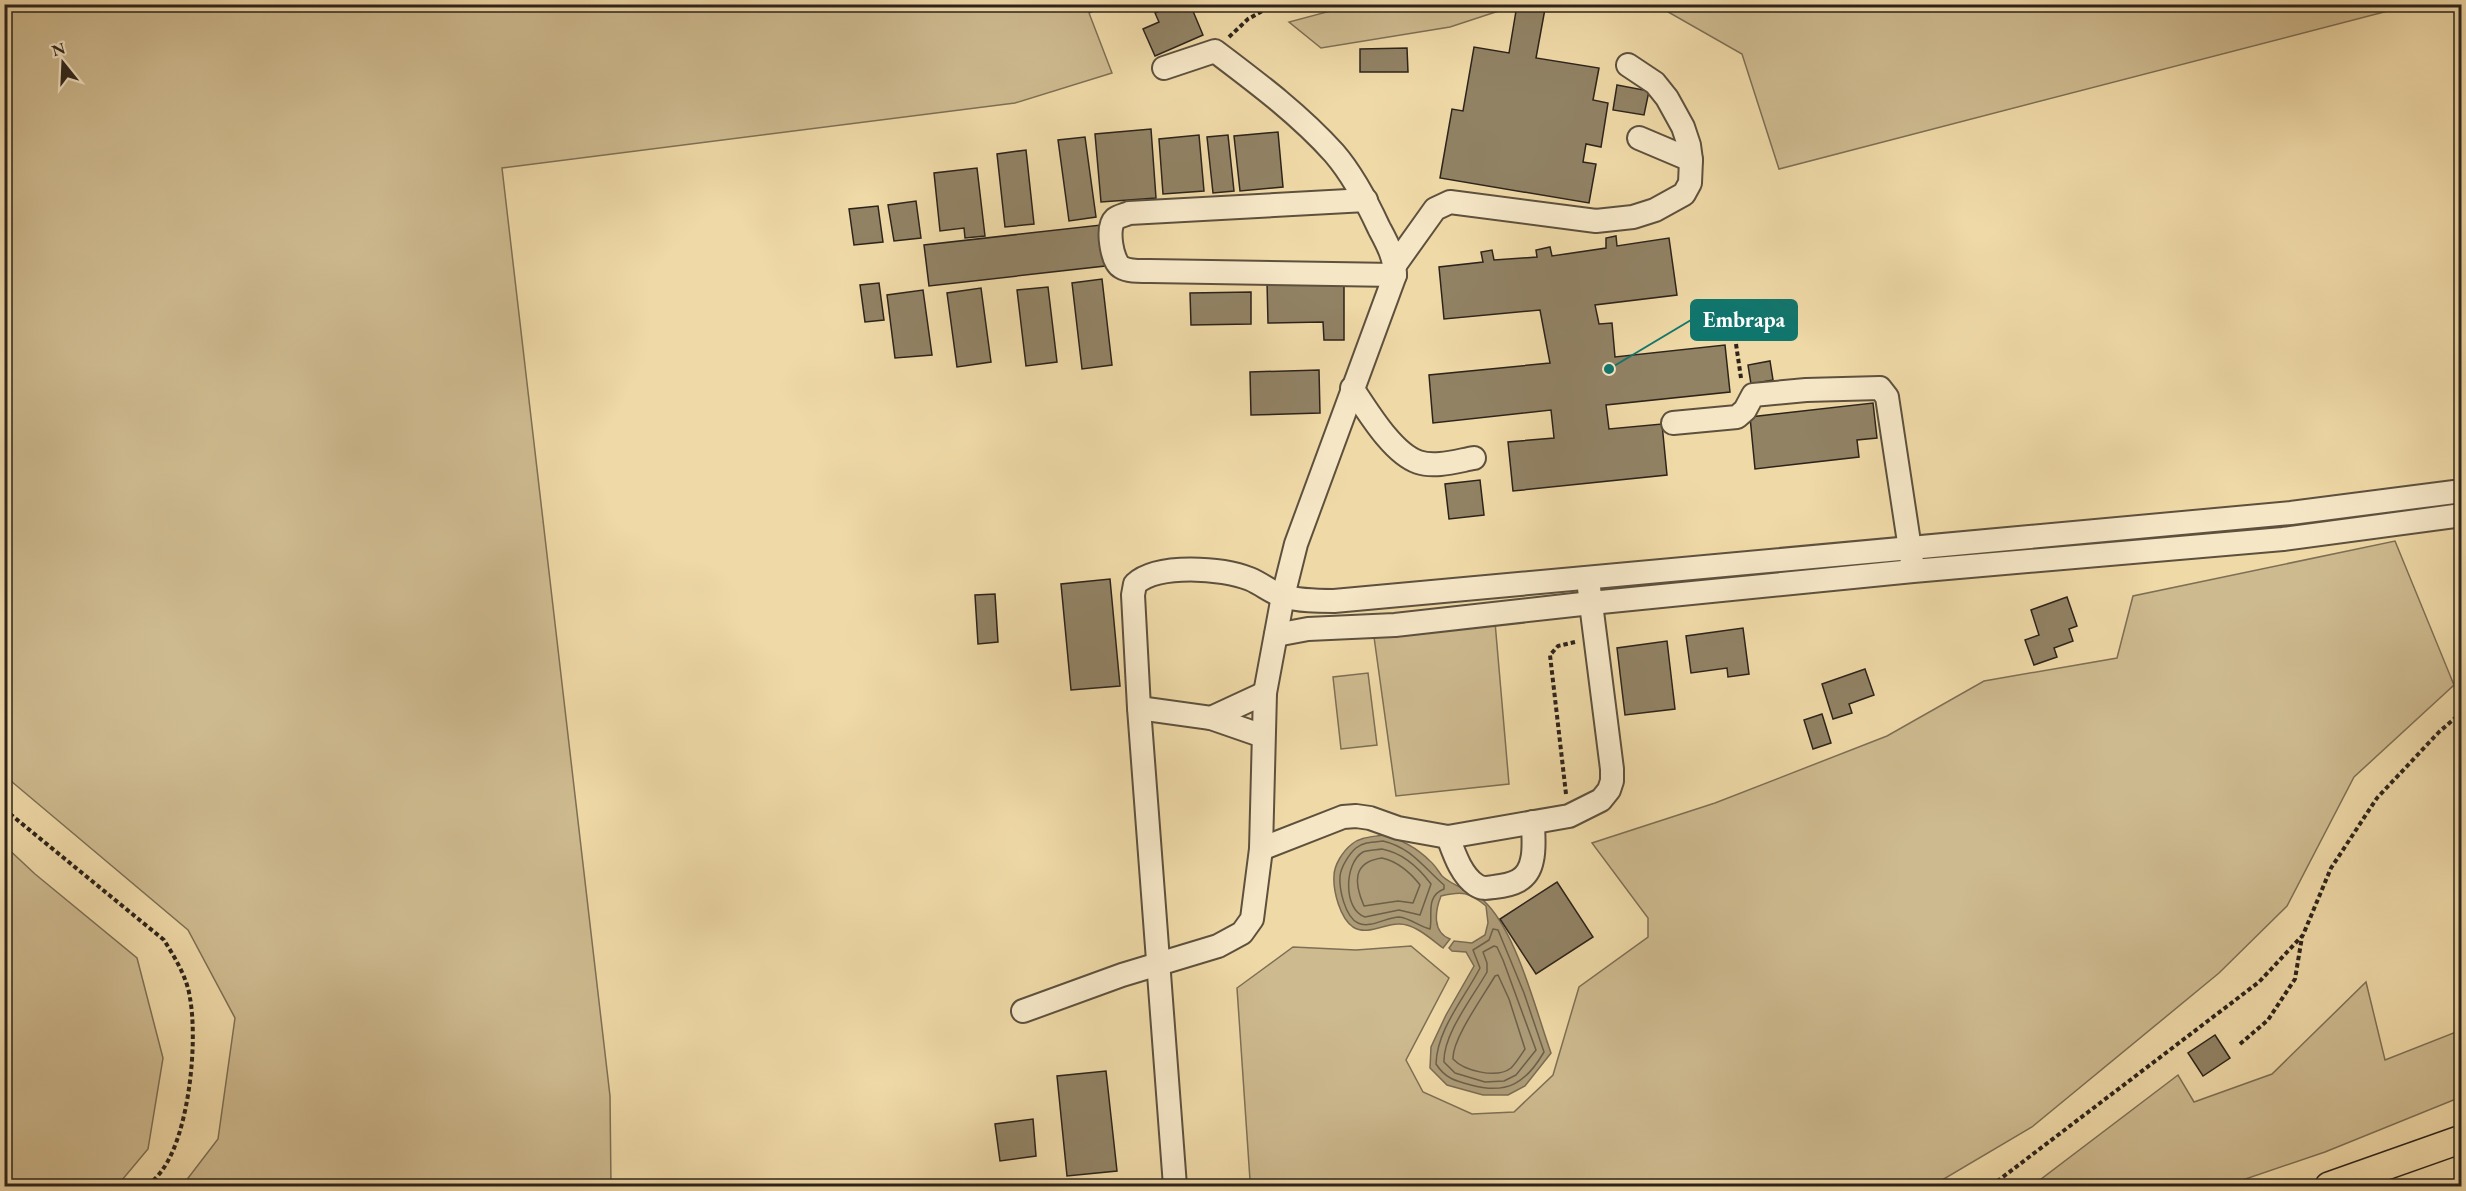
<svg xmlns="http://www.w3.org/2000/svg" width="2466" height="1191" viewBox="0 0 2466 1191" font-family="'EB Garamond',serif">
	<style>
		.green { fill: #ceba8f; stroke: #7d6f55; stroke-width: 1.5 }
		.water { fill: #ad9b77; stroke: #796b52; stroke-width: 1.5 }
		.lines { fill: none; stroke-linecap: round; stroke-linejoin: round }
		.shore { stroke: #6c6049; stroke-width: 1.5 }
		.building { fill: #918264; stroke: #2c241b; stroke-width: 1.5 }
		.minor-casing { stroke: #5d513e; stroke-width: 26 }
		.major-casing { stroke: #2c241b; stroke-width: 30 }
		.path { stroke: #2c241b; stroke-width: 4; stroke-dasharray: 4.5 3; stroke-linecap: butt }
		.minor { stroke: #f5e6c6; stroke-width: 22 }
		.major { stroke: #efd9a7; stroke-width: 27 }
		.leader { fill: none; stroke: #0f766e; stroke-width: 2 }
		.callout-dot { fill: #0f766e; stroke: #f5e6c6; stroke-width: 2 }
		.callout { fill: #0f766e; stroke: #0f766e; stroke-width: 2 }
		.callout-label { font-size: 22px; text-anchor: middle; font-weight: bold; fill: #fff }
	</style>
	<rect width="100%" height="100%" fill="#efd9a7"/>
	<filter id="stains"><feTurbulence type="fractalNoise" baseFrequency=".00333" numOctaves="4"/><feColorMatrix values="0 0 0 0 .2 0 0 0 0 .09 0 0 0 0 .02 0 0 0 .5 -.17"/></filter>
	<radialGradient id="worn" r=".72"><stop offset=".6" stop-color="#630" stop-opacity="0"/><stop offset="1" stop-color="#630" stop-opacity=".3"/></radialGradient>
	<!-- green -->
	<g class="green">
		<path d="M5,4l1101,1 -17,8 23,60 -97,30 -513,65 108,928 1,90h-429l36,-47 17,-121 -47,-88 -183,-154z"/>
		<path d="M1353,5v-1l164,1 -67,22 -129,21 -32,-26z"/>
		<path d="M1640,5h771l-632,164 -37,-115 -79,-45z"/>
		<path d="M2395,541l59,144 -100,92 -67,129 -68,67 -187,154 -100,59h-678l-4,-6 -13,-192 56,-41 63,3 55,-4 38,32 -43,82 17,32 49,22 42,-2 39,-37 26,-88 69,-50v-19l-56,-75 123,-40 172,-67 97,-55 133,-23 16,-62z"/>
		<path d="M1495,622l14,162 -113,12 -22,-159z"/>
		<path d="M1368,673l9,72 -36,4 -8,-72z"/>
		<path d="M4,845l31,29 102,84 26,100 -15,91 -31,37h-112z"/>
		<path d="M2366,982l19,78 76,-30v67l-136,55 -100,34h-193l146,-111 16,27 78,-28z"/>
	</g>
	<!-- water -->
	<path class="water" d="M1383,835c17,4 34,13 47,26 5,4 8,10 12,15 14,13 34,14 46,29 30,33 48,106 63,148l-26,33 -17,9h-25l-36,-10 -17,-17 1,-21 15,-32 28,-49 -8,-14 -14,-1 -3,-3 5,-7 18,2 13,-8 3,-12 -2,-17c-17,-14 -24,-15 -45,-10 -6,15 -9,36 9,43l-7,9c-12,-9 -29,-25 -45,-24 -14,0 -31,12 -45,3 -13,-9 -20,-36 -19,-51 0,-11 9,-25 18,-32 8,-7 20,-7 31,-9z"/>
	<g class="lines">
		<!-- shore -->
		<g class="shore">
			<path d="M1383,841c29,7 40,26 61,44v4c-19,7 -11,27 -14,40 -10,-2 -20,-11 -31,-12 -12,0 -29,12 -41,6 -13,-6 -19,-34 -18,-47 1,-9 9,-22 16,-28 7,-6 18,-6 27,-7z"/>
			<path d="M1382,849c21,4 37,19 49,35l-11,31 -21,-5 -34,7c-22,-7 -21,-54 -2,-65 6,-2 13,-2 19,-3z"/>
			<path d="M1382,858c15,3 29,15 38,27l-7,18 -15,-2 -34,5c-10,-23 -12,-44 18,-48z"/>
			<path d="M1493,929l5,1 26,63 20,59c-18,31 -37,43 -73,33 -16,-4 -26,-7 -35,-21 1,-35 28,-65 44,-96l-7,-18 16,-10z"/>
			<path d="M1494,946l3,1 6,13 33,90 -20,25 -12,6 -19,1 -30,-9 -11,-11c-1,-28 29,-65 43,-90v-9l-4,-11z"/>
			<path d="M1498,975l11,24 16,50c-4,6 -9,14 -14,19 -14,11 -47,3 -58,-9 -1,-20 31,-64 42,-83z"/>
		</g>
	</g>
	<!-- building -->
	<g class="building">
		<path d="M1175,4h15l13,31 -48,21 -12,-27 16,-7 -4,-9z"/>
		<path d="M1517,5l28,4 -9,49 63,10 -6,32 15,3 -7,44 -15,-3 -3,18 13,2 -7,39 -149,-25 12,-69 11,2 11,-64 35,6z"/>
		<path d="M1407,48l1,24h-48v-23z"/>
		<path d="M1617,85l32,6 -5,24 -31,-5z"/>
		<path d="M1151,129l5,69 -55,4 -6,-68z"/>
		<path d="M1278,132l5,55 -43,4 -6,-55z"/>
		<path d="M1199,135l5,56 -41,3 -4,-55z"/>
		<path d="M1228,135l6,56 -21,2 -6,-56z"/>
		<path d="M1085,137l11,80 -27,4 -11,-81z"/>
		<path d="M1026,150l8,74 -29,3 -8,-73z"/>
		<path d="M977,168l8,68 -20,2 -1,-10 -24,3 -6,-58z"/>
		<path d="M916,201l5,37 -27,3 -6,-36z"/>
		<path d="M878,206l5,36 -29,3 -5,-36z"/>
		<path d="M1101,225l4,41 -176,20 -5,-41z"/>
		<path d="M1616,236l1,10 52,-8 8,57 -82,10 4,19 13,-1 3,34 110,-12 5,47 -124,13 3,24 53,-5 5,51 -154,16 -5,-49 46,-4 -3,-28 -118,13 -4,-48 121,-12 -10,-53 -96,9 -5,-52 44,-5 -2,-10 11,-2 2,10 43,-3 -1,-7 14,-3 2,9 54,-8v-10z"/>
		<path d="M1102,279l10,86 -30,4 -10,-86z"/>
		<path d="M1344,281v59h-20l-1,-18 -55,1 -1,-41z"/>
		<path d="M879,283l5,37 -19,2 -5,-37z"/>
		<path d="M1048,287l9,75 -31,4 -9,-76z"/>
		<path d="M981,288l10,74 -34,5 -10,-74z"/>
		<path d="M923,290l9,65 -37,3 -8,-63z"/>
		<path d="M1251,292v32l-60,1 -1,-32z"/>
		<path d="M1770,361l3,19 -22,4 -3,-19z"/>
		<path d="M1319,370l1,43 -69,2 -1,-43z"/>
		<path d="M1873,403l4,35 -20,2 2,17 -104,12 -5,-52z"/>
		<path d="M1480,480l4,35 -35,4 -4,-35z"/>
		<path d="M1110,579l10,107 -49,4 -10,-106z"/>
		<path d="M995,594l3,48 -20,2 -3,-49z"/>
		<path d="M2067,597l10,29 -8,3 4,12 -19,7 3,9 -23,8 -9,-25 14,-5 -8,-25z"/>
		<path d="M1743,628l6,46 -21,3 -1,-9 -36,5 -5,-37z"/>
		<path d="M1667,641l8,68 -50,6 -8,-67z"/>
		<path d="M1865,669l9,26 -25,9 3,9 -19,6 -11,-35z"/>
		<path d="M1822,714l9,29 -18,6 -9,-29z"/>
		<path d="M1557,882l36,55 -57,37 -36,-55z"/>
		<path d="M2215,1035l15,23 -27,18 -15,-23z"/>
		<path d="M1106,1071l11,100 -50,5 -10,-100z"/>
		<path d="M1033,1119l3,37 -36,5 -5,-37z"/>
	</g>
	<g class="lines">
		<!-- minor casing -->
		<g class="minor-casing">
			<g id="minor">
				<path d="M1639,138l52,22"/>
				<path d="M1366,200l-237,13c-4,2 -10,3 -14,6 -9,8 -3,43 6,48 8,5 20,4 29,4l245,4"/>
				<path d="M1395,265l40,-56 15,-7 146,19 37,-4 22,-7 29,-16 6,-11 1,-23 -2,-15 -6,-18 -16,-29 -12,-15 -27,-18"/>
				<path d="M1352,388c15,22 40,65 66,74 17,6 39,-1 56,-4"/>
				<path d="M1673,423l64,-6 8,-7 8,-15 53,-5 74,-2 7,9 25,165"/>
				<path d="M1276,635l32,-6 87,-4 196,-22 322,-32 370,-32 179,-24"/>
				<path d="M1265,693l-54,25 -72,-10 -6,-113 2,-11c23,-21 87,-16 115,-5 12,5 22,14 33,17 16,5 35,5 51,5l957,-88 171,-22"/>
				<path d="M1139,708l36,478"/>
				<path d="M1211,718l52,18"/>
				<path d="M1448,837c6,16 13,38 28,48 6,4 11,3 18,2 18,-2 34,-6 38,-27 3,-12 1,-26 1,-38"/>
				<path d="M1261,849l82,-32 13,-1 14,2 28,10 50,9 121,-21 32,-16 8,-10 3,-9v-12l-23,-181"/>
				<path d="M1023,1011l99,-36 96,-29 24,-13 10,-14 9,-70 4,-156 18,-97 13,-52 99,-269c0,-18 -8,-32 -16,-47 -12,-26 -26,-53 -45,-75 -35,-39 -78,-71 -119,-102l-51,17"/>
			</g>
		</g>
		<!-- major casing -->
		<g class="major-casing">
			<path id="major" d="M2329,1186l133,-47"/>
		</g>
		<!-- path -->
		<g class="path">
			<path d="M1229,37l19,-18 27,-15"/>
			<path d="M1736,344l5,34"/>
			<path d="M1566,794l-16,-139 8,-9 17,-4"/>
			<path d="M4,809l160,131c11,18 23,37 26,58 8,45 -1,134 -27,171 -4,6 -10,12 -15,17"/>
			<path d="M2240,1044l28,-24 27,-41 7,-42"/>
			<path d="M1991,1186l268,-204 44,-47 28,-67 46,-70 62,-66 23,-20"/>
		</g>
		<!-- minor -->
		<use href="#minor" class="minor"/>
		<!-- major -->
		<use href="#major" class="major"/>
	</g>
	<!-- callouts -->
	<path class="leader" d="M1609 369L1691 320"/>
	<circle class="callout-dot" cx="1609" cy="369" r="6"/>
	<rect class="callout" x="1691" y="300" width="106" height="40" rx="6"/>
	<g class="callout-label">
		<text x="1744" y="327">Embrapa</text>
	</g>
	<!-- margin -->
	<rect width="2466" height="1191" fill="none" stroke="#efd9a7" stroke-width="24"/>
	<rect x="6" y="6" width="2454" height="1179" fill="none" stroke="#2c241b" stroke-width="3"/>
	<rect x="12" y="12" width="2442" height="1167" fill="none" stroke="#2c241b" stroke-width="1.5"/>
	<!-- north arrow -->
	<g transform="translate(63 63) rotate(342)" stroke="#f5e6c6" stroke-width="4.5" paint-order="stroke">
	<path d="M0-4.5L10 22L0 15L-10 22Z" fill="#2c241b"/>
	<text y="-9" font-size="16" font-weight="bold" text-anchor="middle" fill="#2c241b">N</text>
	</g>
	<rect width="100%" height="100%" filter="url(#stains)"/>
	<rect width="100%" height="100%" fill="url(#worn)"/>
</svg>
